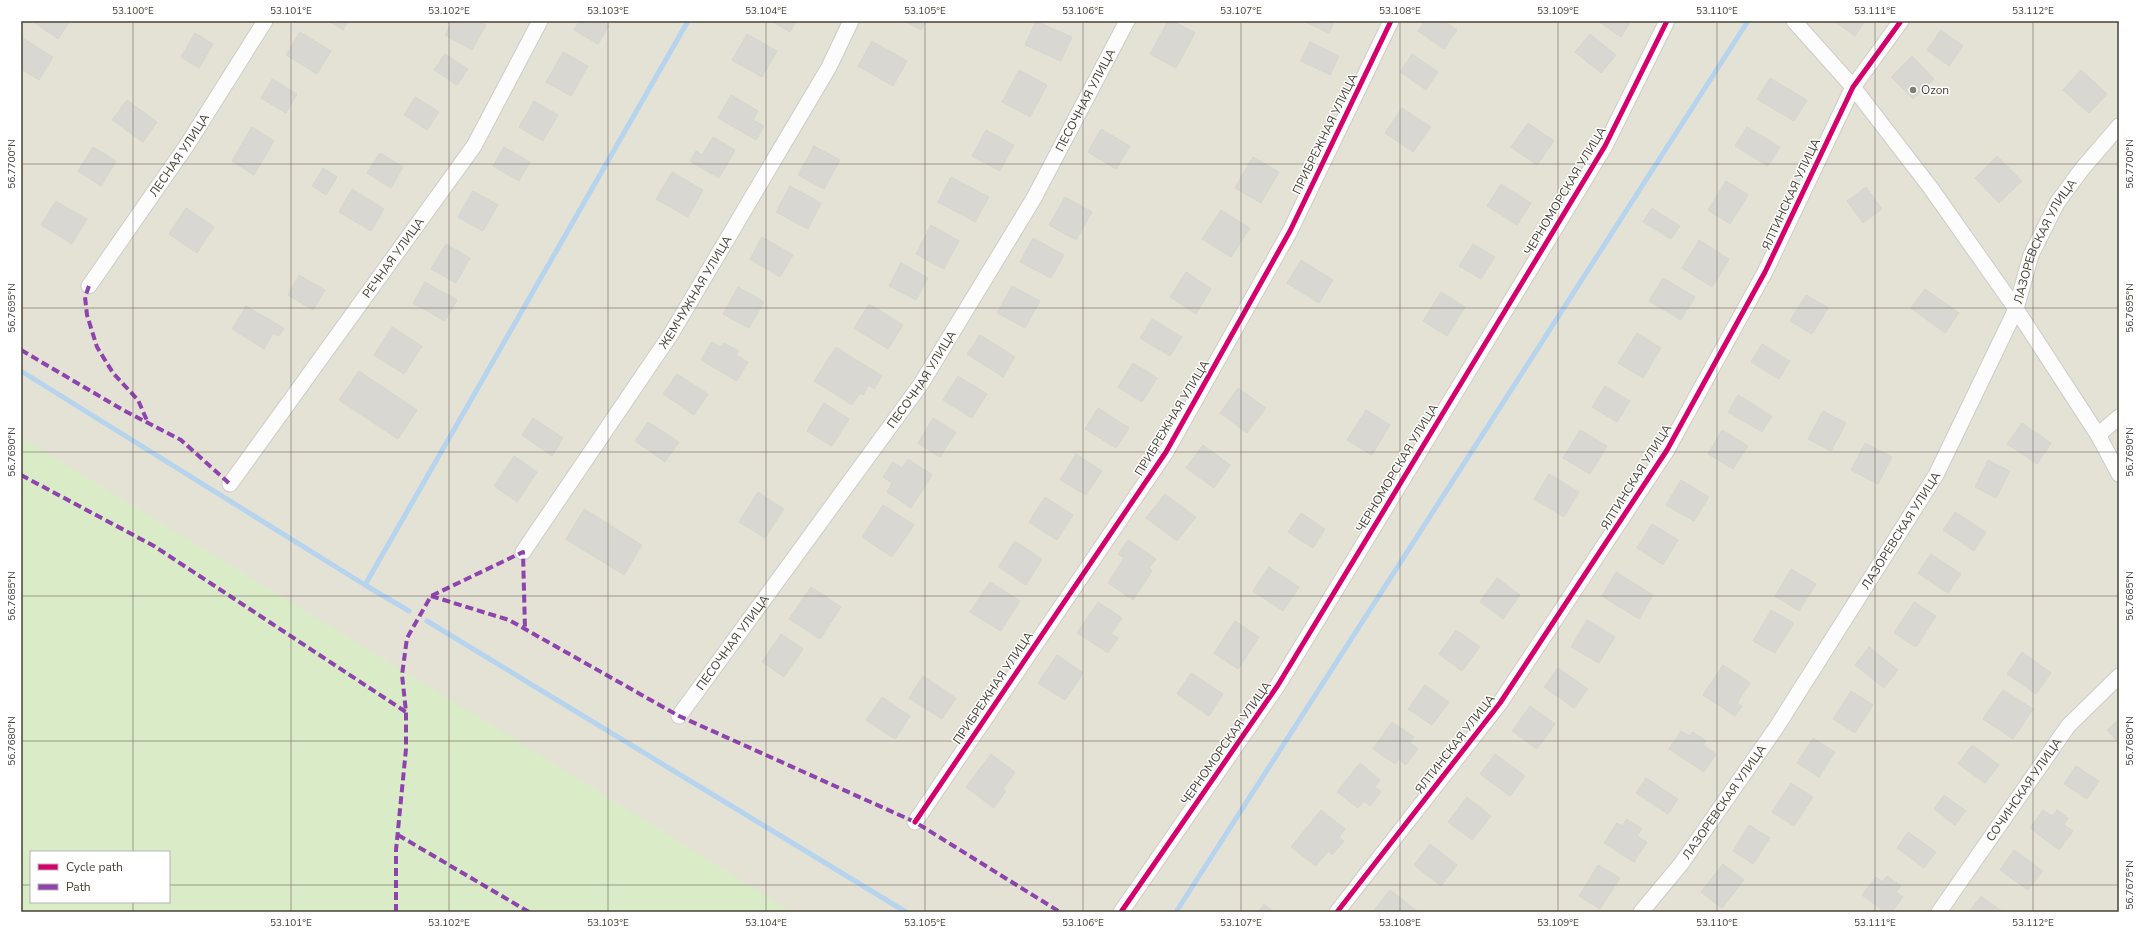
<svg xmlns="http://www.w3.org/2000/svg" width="2140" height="933" viewBox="0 0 2140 933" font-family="'Nunito Sans',sans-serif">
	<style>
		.residential { fill: #e4e1d5; fill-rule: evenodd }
		.green { fill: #daebc8; fill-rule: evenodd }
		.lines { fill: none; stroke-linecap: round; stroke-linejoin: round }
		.stream { stroke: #b7d4ef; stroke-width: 5 }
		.building { fill: #d9d7d1; stroke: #d8d5ce }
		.minor-casing { stroke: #ceccc6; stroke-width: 17 }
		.minor { stroke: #fdfcfc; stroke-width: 15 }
		.quiet { stroke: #8e44ad; stroke-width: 4; stroke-dasharray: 8 4; stroke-linecap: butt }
		.cycleway-casing { stroke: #fff; stroke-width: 8 }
		.cycleway { stroke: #d6006c; stroke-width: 5 }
		.ticks { fill: none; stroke: #464135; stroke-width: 1; stroke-opacity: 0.45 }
		.poi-dot { fill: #827e74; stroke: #fff; stroke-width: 1.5 }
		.labels { text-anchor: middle; stroke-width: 3; stroke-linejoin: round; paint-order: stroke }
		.poi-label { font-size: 12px; fill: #464135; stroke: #fff; text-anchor: start }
		.street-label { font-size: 12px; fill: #464135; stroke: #fff }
		.neatline { fill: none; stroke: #464135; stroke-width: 1.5 }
		.ticks-label { font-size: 10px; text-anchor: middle; fill: #464135 }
	</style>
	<rect width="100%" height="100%" fill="#f0eee8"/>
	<!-- residential -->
	<path class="residential" d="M21,21h2098v891h-2098zM31,852h138v50h-138z"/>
	<!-- green -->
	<path class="green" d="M21,437l479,293 292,182h-771zM31,852h138v50h-138z"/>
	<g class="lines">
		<!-- stream -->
		<g class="stream">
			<path d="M21,371l344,214 323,-564"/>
			<path d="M365,585l44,26"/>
			<path d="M427,621l479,291"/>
			<path d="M1176,912l572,-891"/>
		</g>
	</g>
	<!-- building -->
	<g class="building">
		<path d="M32,21h38l-12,18z"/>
		<path d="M328,21h20l-5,9z"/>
		<path d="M452,21h26l8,4 -14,25 -27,-15z"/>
		<path d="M579,21h21l9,5 -11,18 -24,-14z"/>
		<path d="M771,21h25l-6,11z"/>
		<path d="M905,21h22l-6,9z"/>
		<path d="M1036,21l36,16 -11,24 -36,-16z"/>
		<path d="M1168,21h5l22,12 -19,35 -26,-14z"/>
		<path d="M1303,21h32l-6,12z"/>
		<path d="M1425,21h19l13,9 -13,19 -26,-18z"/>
		<path d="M1598,21h33l-10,16z"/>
		<path d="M1834,21h31l-10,15z"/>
		<path d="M1941,30l22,16 -14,20 -22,-16z"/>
		<path d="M300,32l31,19 -14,23 -31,-19z"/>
		<path d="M195,33l18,11 -14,24 -18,-11z"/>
		<path d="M747,34l30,17 -15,26 -30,-17z"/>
		<path d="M1590,34l26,21 -15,18 -26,-21z"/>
		<path d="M24,39l29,18 -14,23 -18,-11v-25z"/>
		<path d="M872,41l35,20 -14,25 -35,-20z"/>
		<path d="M1310,42l29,14 -9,19 -29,-14z"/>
		<path d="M563,52l25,14 -17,30 -25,-14z"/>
		<path d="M445,54l23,15 -11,16 -23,-15z"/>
		<path d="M1412,54l26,18 -12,18 -26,-18z"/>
		<path d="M1912,56l22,23 -21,20 -22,-22z"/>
		<path d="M1019,70l28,15 -17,32 -28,-15z"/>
		<path d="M2081,70l26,24 -18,19 -26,-23z"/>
		<path d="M1770,78l37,22 -13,21 -37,-22z"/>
		<path d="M272,79l25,15 -11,19 -25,-15z"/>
		<path d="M731,95l27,16 -5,9 11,6 -8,14 -38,-22z"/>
		<path d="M415,97l24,15 -12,18 -23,-15z"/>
		<path d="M127,100l30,22 -14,20 -31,-22z"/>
		<path d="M534,101l24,14 -15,26 -24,-14z"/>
		<path d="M1402,108l29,19 -18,25 -28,-19z"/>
		<path d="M1528,123l26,18 -17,24 -26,-18z"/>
		<path d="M252,127l22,14 -20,34 -22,-14z"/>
		<path d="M1747,127l33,20 -12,19 -33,-20z"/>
		<path d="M1101,129l29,17 -14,23 -28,-17z"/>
		<path d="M986,130l28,15 -14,26 -28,-15z"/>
		<path d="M713,137l22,13 -16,28 -29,-17 6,-10 6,4z"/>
		<path d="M814,146l26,14 -16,29 -26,-14z"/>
		<path d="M93,147l23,14 -15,25 -23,-15z"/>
		<path d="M504,147l26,15 -11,19 -26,-15z"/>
		<path d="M380,153l23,14 -12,21 -24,-15z"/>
		<path d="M1997,156l25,25 -23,22 -24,-25z"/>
		<path d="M1253,157l26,15 -18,31 -26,-15z"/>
		<path d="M323,168l14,9 -11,18 -14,-9z"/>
		<path d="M672,172l31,18 -15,27 -32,-18z"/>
		<path d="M951,177l38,20 -14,25 -37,-20z"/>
		<path d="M1726,181l22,14 -18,29 -22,-14z"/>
		<path d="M1501,184l30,19 -14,22 -30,-19z"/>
		<path d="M790,186l31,17 -13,26 -32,-17z"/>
		<path d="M1866,187l16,22 -19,14 -16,-22z"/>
		<path d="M352,189l32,20 -13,22 -32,-19z"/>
		<path d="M473,191l25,14 -15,26 -25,-14z"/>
		<path d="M1065,197l27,15 -16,28 -27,-15z"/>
		<path d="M56,201l31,18 -15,25 -31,-19z"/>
		<path d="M186,208l28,19 -17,26 -28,-19z"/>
		<path d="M1652,208l28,18 -9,13 -28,-17z"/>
		<path d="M1221,210l29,18 -19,29 -29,-18z"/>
		<path d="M931,225l28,16 -15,28 -28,-15z"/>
		<path d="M762,237l31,18 -13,22 -30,-18z"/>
		<path d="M1033,238l31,17 -13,23 -31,-16z"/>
		<path d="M1699,240l30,19 -17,28 -30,-19z"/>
		<path d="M446,244l24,14 -14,25 -25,-14z"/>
		<path d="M1473,244l22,13 -14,22 -22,-13z"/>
		<path d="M1301,260l32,20 -14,23 -32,-20z"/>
		<path d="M901,263l27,15 -12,22 -27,-14z"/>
		<path d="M1186,272l25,17 -15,25 -26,-17z"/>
		<path d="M299,275l26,15 -12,20 -25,-15z"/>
		<path d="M1663,278l32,19 -14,23 -32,-19z"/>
		<path d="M425,282l32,18 -12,21 -32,-18z"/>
		<path d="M1012,286l28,15 -15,27 -28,-15z"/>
		<path d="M738,287l26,15 -15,26 -26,-14z"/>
		<path d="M1925,289l34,24 -14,20 -34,-25z"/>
		<path d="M1441,292l24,15 -18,29 -24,-15z"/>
		<path d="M1806,295l22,13 -16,26 -22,-13z"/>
		<path d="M869,304l34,21 -15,24 -34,-21z"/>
		<path d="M246,306l38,22 -5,8 -6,-3 -9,16 -32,-20z"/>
		<path d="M1152,319l30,18 -12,19 -30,-18z"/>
		<path d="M392,327l30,19 -18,28 -30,-19z"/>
		<path d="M1637,333l24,15 -18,30 -25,-15z"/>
		<path d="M980,335l35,22 -12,20 -36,-23z"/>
		<path d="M712,342l9,5 3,-4 15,8 -3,4 12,7 -11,19 -36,-21z"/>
		<path d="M1762,344l28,17 -11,18 -28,-17z"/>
		<path d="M836,347l46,29 -8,13 -5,-4 -6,10 -3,-2 -8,12 -38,-24z"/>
		<path d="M1133,363l24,15 -15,24 -24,-15z"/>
		<path d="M359,371l58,39 -19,29 -59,-39z"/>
		<path d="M677,374l31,20 -14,21 -31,-21z"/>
		<path d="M958,376l29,18 -15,24 -29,-18z"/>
		<path d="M1605,386l25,15 -13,21 -25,-15z"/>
		<path d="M1238,388l28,20 -19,25 -27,-20z"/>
		<path d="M1738,395l34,21 -10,16 -34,-20z"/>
		<path d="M824,403l25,16 -17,27 -25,-15z"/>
		<path d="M1098,408l31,20 -13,20 -31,-19z"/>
		<path d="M1366,410l24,15 -18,30 -25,-15z"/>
		<path d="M1823,411l23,12 -15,28 -23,-12z"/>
		<path d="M533,418l30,20 -11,18 -30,-21z"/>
		<path d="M933,418l23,14 -16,25 -22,-14z"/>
		<path d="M648,422l31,20 -14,20 -30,-21z"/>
		<path d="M2022,423l29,20 -14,21 -30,-20z"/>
		<path d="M1580,430l27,16 -17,28 -27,-16z"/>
		<path d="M1722,430l26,16 -15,23 -25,-15z"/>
		<path d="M1865,443l27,14 -14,27 -27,-14z"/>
		<path d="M1203,445l27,20 -16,23 -28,-20z"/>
		<path d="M1076,454l26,17 -16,24 -26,-15z"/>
		<path d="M514,456l23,16 -20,30 -23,-16z"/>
		<path d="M908,459l24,16 -21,33 -24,-16 5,-9 -9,-6 10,-15 9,6z"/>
		<path d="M1988,460l22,11 -14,27 -21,-11z"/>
		<path d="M1549,474l30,18 -15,25 -30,-18z"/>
		<path d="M1681,480l28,17 -15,24 -28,-16z"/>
		<path d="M758,492l26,17 -19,29 -26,-16z"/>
		<path d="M1165,494l31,23 -19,24 -31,-23z"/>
		<path d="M1045,497l28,18 -16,25 -28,-18z"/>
		<path d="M883,505l31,20 -22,32 -30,-20z"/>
		<path d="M584,509l58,36 -18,30 -58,-36z"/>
		<path d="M1955,512l31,20 -12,19 -31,-21z"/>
		<path d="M1301,513l24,16 -12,19 -25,-16z"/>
		<path d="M1652,524l26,16 -15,25 -26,-17z"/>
		<path d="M1128,540l28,19 -7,9 3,3 -19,29 -25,-17 16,-25 -6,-4z"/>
		<path d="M1015,541l27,18 -16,26 -28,-18z"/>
		<path d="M1931,554l30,20 -13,19 -30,-20z"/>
		<path d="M1269,567l30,20 -16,24 -30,-20z"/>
		<path d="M1791,569l25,15 -17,27 -24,-15z"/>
		<path d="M1616,572l37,23 -14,24 -37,-23z"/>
		<path d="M1497,578l23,17 -17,24 -23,-17z"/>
		<path d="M990,582l30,19 -19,30 -31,-19z"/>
		<path d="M811,587l30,20 -21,32 -31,-20z"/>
		<path d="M1098,602l24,16 -11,16 7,4 -10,15 -31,-20z"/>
		<path d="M1914,602l22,14 -20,31 -22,-14z"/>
		<path d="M1771,610l23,13 -19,30 -22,-12z"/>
		<path d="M1587,620l28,17 -16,26 -28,-16z"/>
		<path d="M1235,621l24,16 -21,32 -24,-16z"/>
		<path d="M1456,630l24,17 -18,24 -23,-17z"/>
		<path d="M781,634l22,15 -19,28 -22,-15z"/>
		<path d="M1869,647l29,23 -14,18 -29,-23z"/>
		<path d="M2022,652l29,21 -15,21 -29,-20z"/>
		<path d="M1057,655l26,18 -18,27 -27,-17z"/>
		<path d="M1723,665l27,18 -13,20 5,3 -7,10 -32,-21z"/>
		<path d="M1558,668l30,21 -14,19 -30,-21z"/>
		<path d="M1191,673l32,21 -14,22 -32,-22z"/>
		<path d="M923,676l33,22 -14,21 -33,-21z"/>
		<path d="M1425,685l24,17 -17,23 -24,-16z"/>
		<path d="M2003,690l30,19 -20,30 -30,-20z"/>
		<path d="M1851,691l22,14 -18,28 -22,-14z"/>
		<path d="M882,697l28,19 -15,23 -29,-19z"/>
		<path d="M1530,706l25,18 -18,25 -25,-18z"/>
		<path d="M2119,719v24l-12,-13z"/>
		<path d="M1392,722l22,15 -4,6 8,6 -12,16 -8,-6 -3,5 -22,-15z"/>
		<path d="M1681,731l9,5 3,-4 13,9 -3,4 13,9 -12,18 -35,-23z"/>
		<path d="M1813,738l22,14 -16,25 -22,-14z"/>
		<path d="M1972,745l27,20 -14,18 -27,-19z"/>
		<path d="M991,754l24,18 -12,17 3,2 -12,17 -28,-21z"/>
		<path d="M1495,754l30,22 -15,20 -30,-22z"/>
		<path d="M1360,763l20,17 -5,7 6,5 -11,14 -6,-5 -6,7 -21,-16z"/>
		<path d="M2076,766l23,15 -12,18 -23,-15z"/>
		<path d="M1646,778l32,21 -10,15 -32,-21z"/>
		<path d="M1791,783l22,14 -19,29 -22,-14z"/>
		<path d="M1944,795l22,16 -11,14 -21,-16z"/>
		<path d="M1467,797l24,19 -19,24 -24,-18z"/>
		<path d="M1321,810l24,19 -6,8 5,4 -12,14 -4,-4 -12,15 -25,-19z"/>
		<path d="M2043,810l9,6 5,-6 11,8 -4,7 9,6 -14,19 -29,-22z"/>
		<path d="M1627,819l15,10 -5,7 10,6 -13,20 -30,-19 13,-20 5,3z"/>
		<path d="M1749,825l21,13 -17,26 -20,-13z"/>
		<path d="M1908,832l28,20 -12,16 -27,-20z"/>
		<path d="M1430,844l27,21 -16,21 -27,-21z"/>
		<path d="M2014,850l29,21 -15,19 -28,-20z"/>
		<path d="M1723,864l21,16 -22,28 -21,-16z"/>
		<path d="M1598,865l22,13 -20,31 -21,-13z"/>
		<path d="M1887,876l14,10 -5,6 7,5 -11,15h-7l-23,-17 14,-18 6,5z"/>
		<path d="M1390,890l28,22h-39l-4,-3z"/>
		<path d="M1981,896l22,16h-34z"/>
		<path d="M1264,904l10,8h-16z"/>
	</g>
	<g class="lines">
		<!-- minor casing -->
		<g class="minor-casing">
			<g id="minor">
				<path d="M1794,21l59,66 77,100 86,122 82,126 21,39"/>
				<path id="s1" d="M89,286l98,-141 78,-124"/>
				<path d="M2098,435l21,-18"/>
				<path id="s2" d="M230,484l244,-338 66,-125"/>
				<path id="s3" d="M523,552l148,-218 158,-267 22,-46"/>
				<path id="s4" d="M679,716l242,-332 113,-186 93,-177"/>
				<path d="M915,822l251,-370 124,-221 101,-210"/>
				<path d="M1121,912l157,-227 327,-539 62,-125"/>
				<path d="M1337,912l163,-209 167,-253 98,-178 88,-185 48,-66"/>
				<path id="s5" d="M1641,912l40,-48 95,-136 160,-253 80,-166 15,-54 26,-52 25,-34 37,-43"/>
				<path id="s6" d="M1939,912l129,-186 51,-50"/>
			</g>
		</g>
		<!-- minor -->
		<use href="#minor" class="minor"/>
		<!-- quiet -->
		<g class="quiet">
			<path d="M89,286l-4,11 2,18 10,32 16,26 25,27 10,23"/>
			<path d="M21,350l102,60 58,30 49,44"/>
			<path d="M21,475l133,71 252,166"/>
			<path d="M431,596l78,24 170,96 236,106 145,90"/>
			<path d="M398,835l131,77"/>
			<path d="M396,912v-62l10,-101v-37l-4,-37 5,-37 24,-42 92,-44 2,77"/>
		</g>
		<!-- cycleway casing -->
		<g class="cycleway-casing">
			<g id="cycleway">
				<path d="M915,822l251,-370 124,-221 101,-210"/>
				<path d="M1121,912l157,-227 327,-539 62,-125"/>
				<path d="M1337,912l163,-209 167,-253 98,-178 88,-185 48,-66"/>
			</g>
		</g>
		<!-- cycleway -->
		<use href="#cycleway" class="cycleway"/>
	</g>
	<!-- ticks -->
	<path class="ticks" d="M133,21v831M291,21v891M449,21v891M608,21v891M766,21v891M925,21v891M1083,21v891M1241,21v891M1400,21v891M1558,21v891M1717,21v891M1875,21v891M2033,21v891M21,164h2098M21,308h2098M21,452h2098M21,596h2098M21,741h2098M21,885h10M169,885h1950M133,902v10"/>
	<!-- markers -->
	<circle class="poi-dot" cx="1913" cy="90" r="4"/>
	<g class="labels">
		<!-- poi labels -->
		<g class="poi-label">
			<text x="1921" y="94">Ozon</text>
		</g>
		<!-- street labels -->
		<g class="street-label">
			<text dy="4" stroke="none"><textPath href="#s4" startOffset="739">ПЕСОЧНАЯ УЛИЦА</textPath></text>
			<text transform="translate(1325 134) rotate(-64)" y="4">ПРИБРЕЖНАЯ УЛИЦА</text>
			<text dy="4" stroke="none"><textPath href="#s1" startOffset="159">ЛЕСНАЯ УЛИЦА</textPath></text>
			<text transform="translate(1565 191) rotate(-59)" y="4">ЧЕРНОМОРСКАЯ УЛИЦА</text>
			<text transform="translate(1791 194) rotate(-65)" y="4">ЯЛТИНСКАЯ УЛИЦА</text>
			<text dy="4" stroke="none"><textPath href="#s5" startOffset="786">ЛАЗОРЕВСКАЯ УЛИЦА</textPath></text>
			<text dy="4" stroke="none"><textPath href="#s2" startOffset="279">РЕЧНАЯ УЛИЦА</textPath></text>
			<text dy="4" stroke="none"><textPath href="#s3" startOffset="312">ЖЕМЧУЖНАЯ УЛИЦА</textPath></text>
			<text dy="4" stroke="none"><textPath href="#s4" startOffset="415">ПЕСОЧНАЯ УЛИЦА</textPath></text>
			<text transform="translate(1172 418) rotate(-59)" y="4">ПРИБРЕЖНАЯ УЛИЦА</text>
			<text transform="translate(1397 468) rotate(-59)" y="4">ЧЕРНОМОРСКАЯ УЛИЦА</text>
			<text transform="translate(1636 477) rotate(-58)" y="4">ЯЛТИНСКАЯ УЛИЦА</text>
			<text dy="4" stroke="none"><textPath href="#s5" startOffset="462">ЛАЗОРЕВСКАЯ УЛИЦА</textPath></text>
			<text dy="4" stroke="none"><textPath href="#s4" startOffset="91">ПЕСОЧНАЯ УЛИЦА</textPath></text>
			<text transform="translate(993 688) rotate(-56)" y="4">ПРИБРЕЖНАЯ УЛИЦА</text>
			<text transform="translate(1226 743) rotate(-55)" y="4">ЧЕРНОМОРСКАЯ УЛИЦА</text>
			<text transform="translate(1455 744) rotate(-52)" y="4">ЯЛТИНСКАЯ УЛИЦА</text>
			<text dy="4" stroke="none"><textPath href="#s6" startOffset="149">СОЧИНСКАЯ УЛИЦА</textPath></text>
			<text dy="4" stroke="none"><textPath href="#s5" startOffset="138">ЛАЗОРЕВСКАЯ УЛИЦА</textPath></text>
		</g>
	</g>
	<!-- border -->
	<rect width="2140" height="933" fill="none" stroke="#ffffff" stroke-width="44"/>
	<!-- legend -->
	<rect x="30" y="851" width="140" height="52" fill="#ffffff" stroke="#b5b3ae"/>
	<rect x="38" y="864" width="20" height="6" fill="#d6006c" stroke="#b5b3ae"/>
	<text x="66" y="871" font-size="12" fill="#464135">Cycle path</text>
	<rect x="38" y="884" width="20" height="6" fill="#8e44ad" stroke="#b5b3ae"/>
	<text x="66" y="891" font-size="12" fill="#464135">Path</text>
	<rect x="22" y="22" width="2096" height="889" class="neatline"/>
	<g class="ticks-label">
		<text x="133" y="14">53.100°E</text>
		<text x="291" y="14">53.101°E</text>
		<text x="449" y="14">53.102°E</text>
		<text x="608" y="14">53.103°E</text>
		<text x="766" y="14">53.104°E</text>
		<text x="925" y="14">53.105°E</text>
		<text x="1083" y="14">53.106°E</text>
		<text x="1241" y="14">53.107°E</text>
		<text x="1400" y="14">53.108°E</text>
		<text x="1558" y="14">53.109°E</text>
		<text x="1717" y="14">53.110°E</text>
		<text x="1875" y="14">53.111°E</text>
		<text x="2033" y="14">53.112°E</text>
		<text transform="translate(11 164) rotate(-90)" y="4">56.7700°N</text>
		<text transform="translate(2129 164) rotate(-90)" y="4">56.7700°N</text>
		<text transform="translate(11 308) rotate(-90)" y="4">56.7695°N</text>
		<text transform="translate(2129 308) rotate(-90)" y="4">56.7695°N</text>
		<text transform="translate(11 452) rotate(-90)" y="4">56.7690°N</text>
		<text transform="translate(2129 452) rotate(-90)" y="4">56.7690°N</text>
		<text transform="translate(11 596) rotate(-90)" y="4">56.7685°N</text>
		<text transform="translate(2129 596) rotate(-90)" y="4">56.7685°N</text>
		<text transform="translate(11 741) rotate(-90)" y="4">56.7680°N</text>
		<text transform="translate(2129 741) rotate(-90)" y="4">56.7680°N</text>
		<text transform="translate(2129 885) rotate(-90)" y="4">56.7675°N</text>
		<text x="291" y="926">53.101°E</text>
		<text x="449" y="926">53.102°E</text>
		<text x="608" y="926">53.103°E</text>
		<text x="766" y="926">53.104°E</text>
		<text x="925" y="926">53.105°E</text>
		<text x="1083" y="926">53.106°E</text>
		<text x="1241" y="926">53.107°E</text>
		<text x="1400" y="926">53.108°E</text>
		<text x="1558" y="926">53.109°E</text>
		<text x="1717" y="926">53.110°E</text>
		<text x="1875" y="926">53.111°E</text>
		<text x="2033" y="926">53.112°E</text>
	</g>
</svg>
